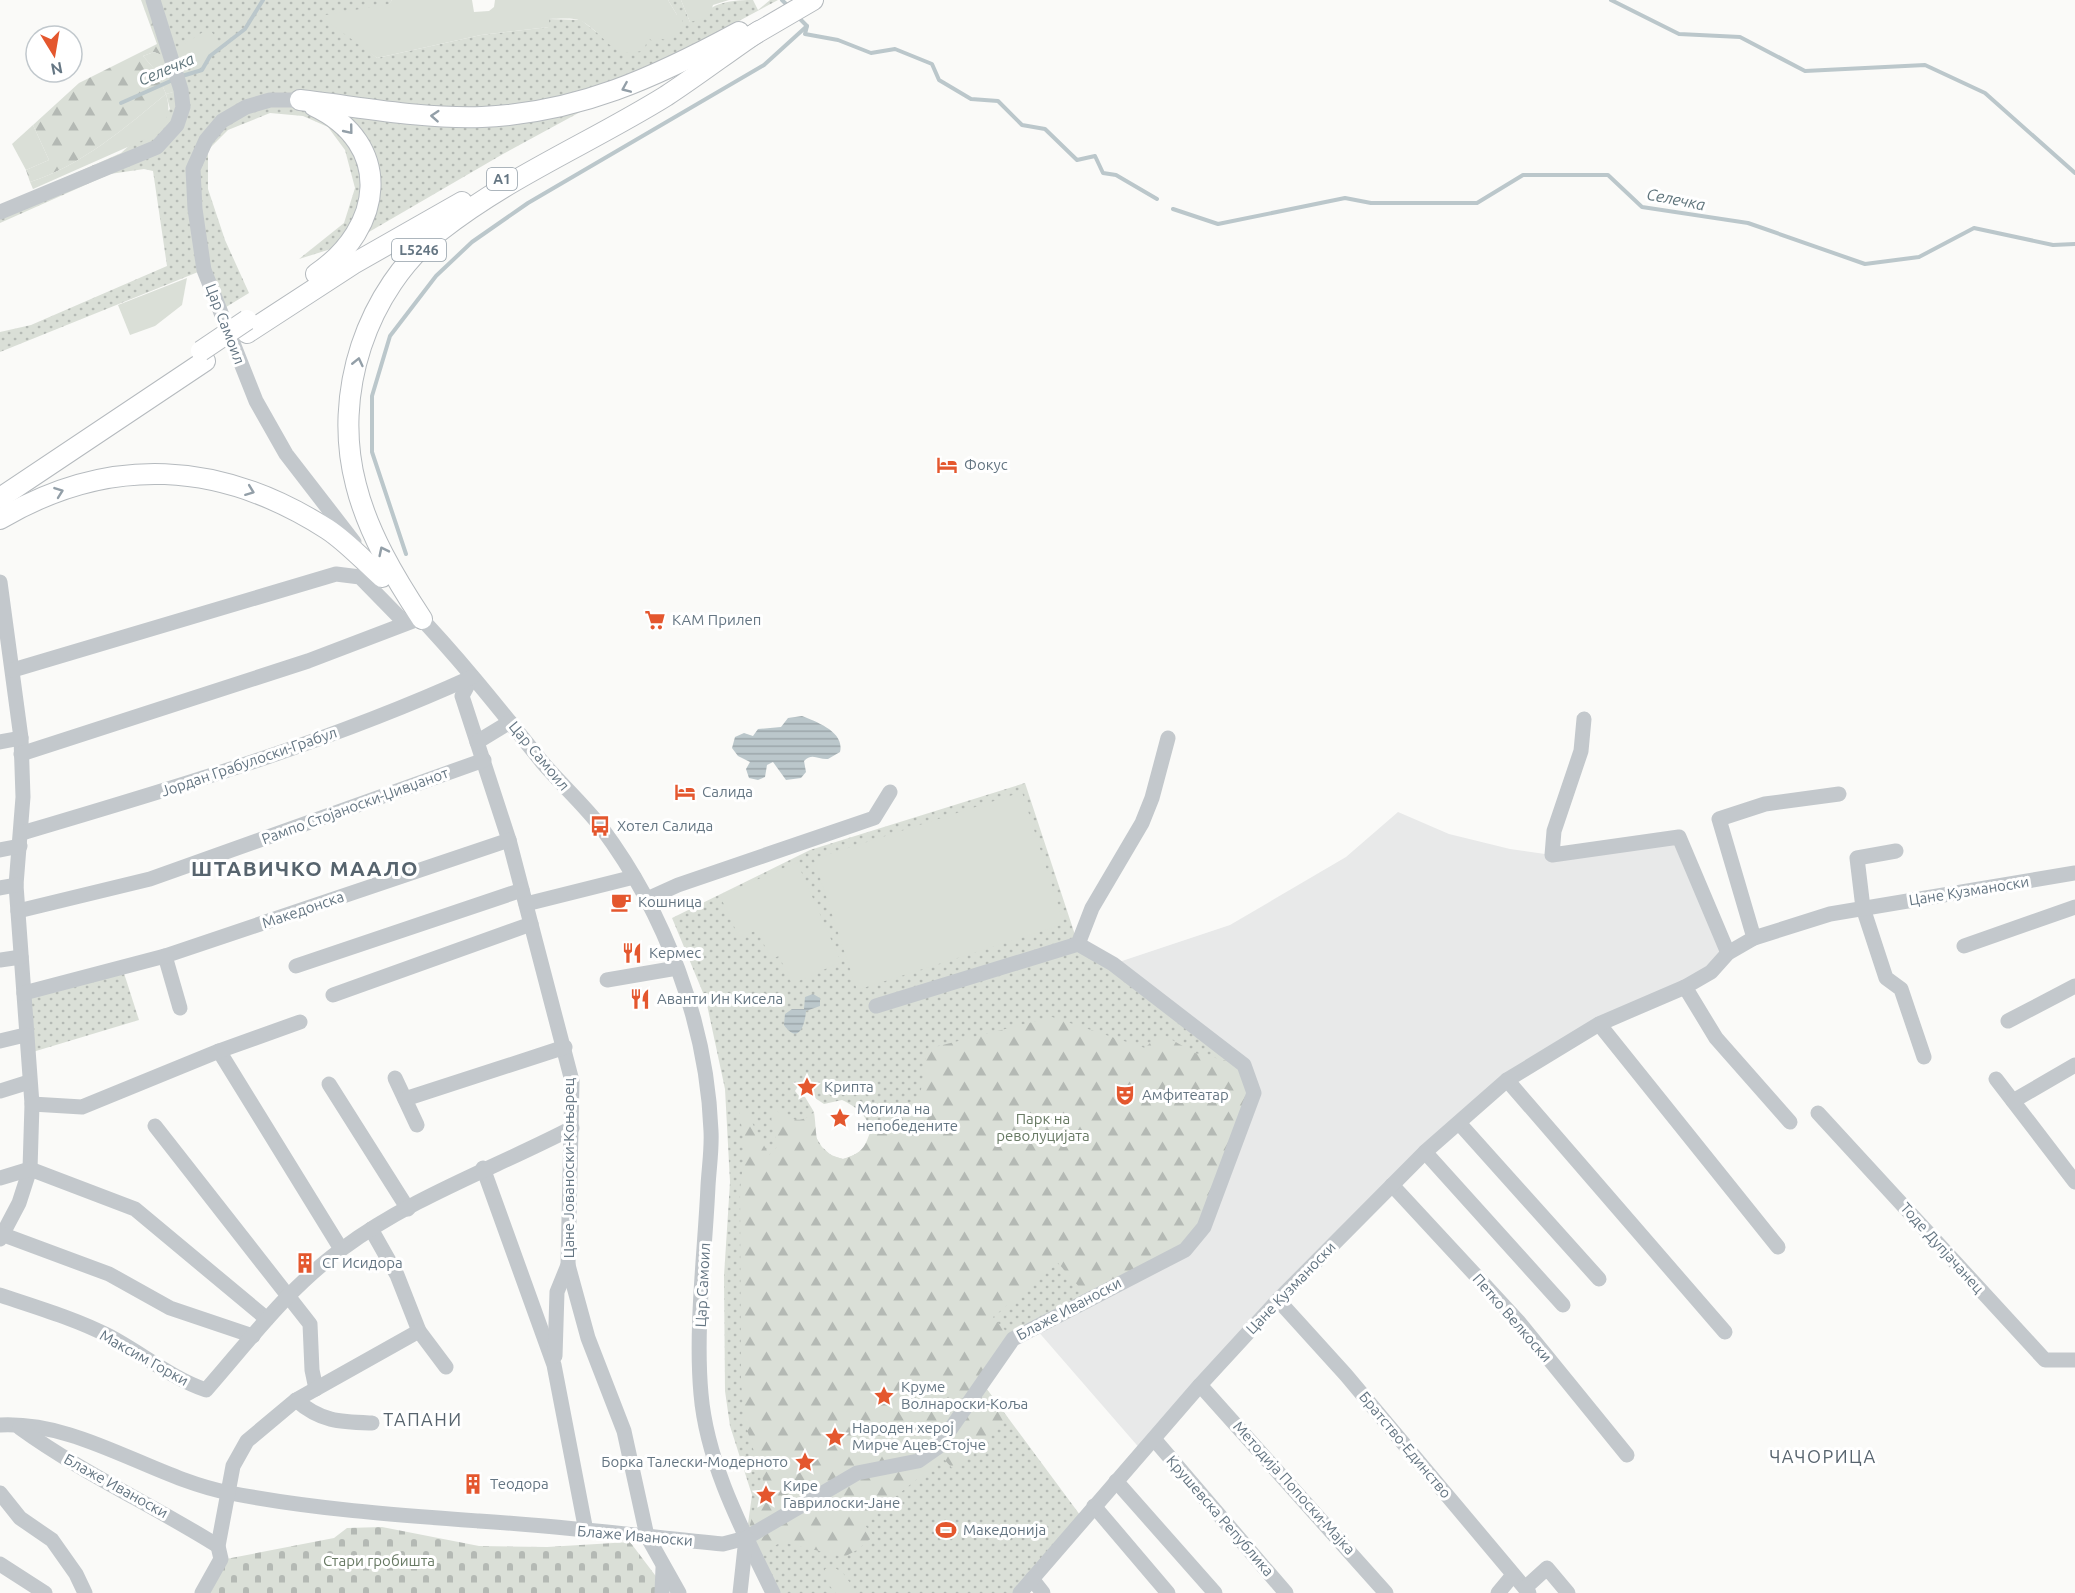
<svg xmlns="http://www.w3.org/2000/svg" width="2075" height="1593" viewBox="0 0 2075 1593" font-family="Ubuntu,sans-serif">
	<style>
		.built { fill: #e8e9e9 }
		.grass { fill: url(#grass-dots); fill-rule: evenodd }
		.forest { fill: url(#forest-firs) }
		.cemetery { fill: url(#cemetery-stones) }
		.garden { fill: #dadfd7 }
		.water { fill: url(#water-rules) }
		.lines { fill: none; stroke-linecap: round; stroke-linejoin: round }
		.stream { stroke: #bbc7cb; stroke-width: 4 }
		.major-casing { stroke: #b5babe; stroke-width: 22 }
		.minor { stroke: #c3c8cc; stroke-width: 15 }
		.major { stroke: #fff; stroke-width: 20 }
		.major-bridge-casing { stroke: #b5babe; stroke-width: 22; stroke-linecap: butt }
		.major-bridge { stroke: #fff; stroke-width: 20 }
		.oneway { stroke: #939fa8 }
		.labels { text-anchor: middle; stroke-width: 6; stroke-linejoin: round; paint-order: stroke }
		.shield { fill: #fff; stroke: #939fa8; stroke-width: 1.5 }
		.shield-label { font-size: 14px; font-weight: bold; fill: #657683 }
		.street-label { font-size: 15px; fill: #657683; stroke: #fff }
		.poi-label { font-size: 15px; fill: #657683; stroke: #fff; text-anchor: start }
		.park-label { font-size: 15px; fill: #687a64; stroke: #fff }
		.water-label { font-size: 16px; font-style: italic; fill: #60757c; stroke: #fff }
		.quarter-label { font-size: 18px; letter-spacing: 1.5px; fill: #57646e; stroke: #fff }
		.district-label { font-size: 21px; font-weight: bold; letter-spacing: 1.5px; fill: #57646e; stroke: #fff }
	</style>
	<defs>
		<pattern id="grass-dots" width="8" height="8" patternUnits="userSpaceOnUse" patternTransform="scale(1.5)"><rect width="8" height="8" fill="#dadfd7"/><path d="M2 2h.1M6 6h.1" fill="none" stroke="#b4b9b4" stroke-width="1.8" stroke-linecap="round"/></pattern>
		<pattern id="forest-firs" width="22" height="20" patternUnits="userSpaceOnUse" patternTransform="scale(1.5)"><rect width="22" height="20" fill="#dadfd7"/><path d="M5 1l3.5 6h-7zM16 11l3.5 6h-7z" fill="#b4b9b4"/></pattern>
		<pattern id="cemetery-stones" width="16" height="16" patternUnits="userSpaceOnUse" patternTransform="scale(1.5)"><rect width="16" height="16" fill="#dadfd7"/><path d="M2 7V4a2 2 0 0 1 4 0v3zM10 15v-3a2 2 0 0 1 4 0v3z" fill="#b4b9b4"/></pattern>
		<pattern id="water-rules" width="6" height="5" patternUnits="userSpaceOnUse" patternTransform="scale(1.5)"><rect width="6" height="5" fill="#bbc7cb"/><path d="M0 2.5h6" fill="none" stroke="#9ca6aa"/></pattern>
	</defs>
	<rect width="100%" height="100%" fill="#fafaf8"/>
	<!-- built -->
	<path class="built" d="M1398,812l51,22 61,15 42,6 127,-18 49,116 -17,19 -112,52 -140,99 -317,328 -106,-122 77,-365 117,-39 116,-68z"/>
	<!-- grass -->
	<g class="grass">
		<path d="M153,0h239l-29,46 14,12 104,-23 68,-8v-8l32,1 24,19 43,-2 29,-22 -9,-15h13l9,22c24,-18 33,-22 63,-22l5,10 12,-10h8l-143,77 -18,15 -114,62 -153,89 -51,16 45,-36 11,-35 -10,-38 -17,-23 -25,-11 -33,-3 -42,17 -20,20v39l17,51 24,53 -31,19 -15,-42 -203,82v-20l31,-7 136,-59 -14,-95 -9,-2 -34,5 -110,49v-17l121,-53 49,-44 -4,-15 14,-4z"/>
		<path d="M1025,783l53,161 166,121 -40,162 -191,112 -30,45 100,135 -63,74h-247l-27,-55 6,-43 -22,-69 -5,-35 -1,-115 6,-94 -5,-93 -19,-89 -34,-82 138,-68zM800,1083l7,1 2,10 15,10 18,-4c33,15 42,47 1,59l-11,-3 -10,-9 -8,-13v-22l-9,-15 -6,-1 -4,-5z"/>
		<path d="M122,967l17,53 -113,34 -2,-61z"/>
	</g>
	<!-- forest -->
	<g class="forest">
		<path d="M141,0h12l18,59 -17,-7 -11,4 13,15 10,23c-40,33 -85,72 -136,88l-4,-12 23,-10 -16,-35 46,-42 78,-39z"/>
		<path d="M1052,1017l93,31 15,-15 35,20 49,12 7,14 -34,109 -32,62 -96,48 -31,-35 -65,54 20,22 -30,45 25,34 -56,50 -9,-10 -80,65 11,13 -17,14 -13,7 -62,-15 -27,14 -9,-18 17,-58 -19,-60 -3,-39 -1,-191 5,-42 -6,-37 6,-2 24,46 9,-9 -7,-24 2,-14c15,11 27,18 41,4 4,26 -3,38 29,47 31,-9 19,-23 35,-36 10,-8 28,-10 40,-13l9,-61z"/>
	</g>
	<!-- cemetery -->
	<path class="cemetery" d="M382,1527l97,19 68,1 83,-5 31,41 1,10h-454l18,-34 108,-21 13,-10z"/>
	<!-- garden -->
	<g class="garden">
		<path d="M392,0h80l2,12 15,-1 5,-4 1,-7h173l9,15h5l1,15 -17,10 -9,-2 -4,3 -5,-3 -4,12c-32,11 -37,-14 -61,-28 -8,-5 -24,-3 -34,-3v8l-68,8 -104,23 -57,-42 69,-12z"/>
		<path d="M681,0h48l-16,5 -4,12 -19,5z"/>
		<path d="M209,28l13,19 -12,9 -23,10 -15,-7 9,31 -15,4c5,18 2,25 -9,40l-124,55 -3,-7c51,-16 96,-55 136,-88l-10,-23 -13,-15 11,-4 17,6 12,-13z"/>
		<path d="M33,125l16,35 -23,10 -14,-26z"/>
		<path d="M187,278l-5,27 -27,21 -25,9 -12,-30z"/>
		<path d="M1022,792l42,132 -207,66 -43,-131z"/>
		<path d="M797,862l44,100 -49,22 -13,-28 -8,3 -14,-29 -18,7 -19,-41z"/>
		<path d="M832,1566l11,7 14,20h-21l-9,-10 -2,-14z"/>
	</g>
	<!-- water -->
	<g class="water">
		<path d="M802,716c15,6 43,16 38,36l-12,7c-9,1 -16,-7 -24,2l2,11 -5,6 -15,2 -13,-18 -6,3 -2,12 -7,3 -9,-2 -3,-9 4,-7 -12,-6 -6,-8 3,-11 9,-4 9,3 5,-7 23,-2 7,-9z"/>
		<path d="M813,994l7,4v8l-14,5c-1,13 -7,35 -22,14l1,-11 7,-5h12l1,-12z"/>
	</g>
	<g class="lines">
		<!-- stream -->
		<g class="stream">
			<path d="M782,0l8,8"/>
			<path d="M1611,0l68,34 61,3 65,34 120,-6 60,28 90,80"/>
			<path d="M797,16l10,10 -2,8 33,6 33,13 24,-4 37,15 7,16 32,19 27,2 24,24 23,4 32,31 18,-4 8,17 13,2 41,24"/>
			<path d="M182,76l20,-6 8,-14 35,-27 18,-29"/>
			<path d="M121,103l54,-24"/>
			<path d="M1173,209l45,15 127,-26 26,5h106l46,-28h85l34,32 106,16 117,41 54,-7 55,-29 79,17 22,-1"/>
			<path d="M406,554l-34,-102v-56l18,-60 46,-60 36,-34 56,-39 236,-138 43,-39"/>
		</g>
		<!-- major casing -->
		<g class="major-casing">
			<g id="major">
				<path d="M748,38l65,-38"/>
				<path d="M300,100c60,7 121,19 182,17 96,-4 174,-40 257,-85"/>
				<path d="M314,106c80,38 70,122 2,168"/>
				<path d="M247,333l106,-69 109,-62"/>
				<path d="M0,498l205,-137"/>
				<path d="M0,519c110,-65 221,-58 327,10 20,13 38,33 55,48"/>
				<path d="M422,619c-27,-41 -54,-86 -66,-134 -24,-91 10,-195 84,-254 68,-54 152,-89 226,-135 32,-21 62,-44 93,-65"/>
			</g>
		</g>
		<!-- minor -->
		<g class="minor">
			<path d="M300,100h-30l-24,7 -24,14 -16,19 -13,29 2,40 9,61 52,131 30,53 68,88"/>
			<path d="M0,212l157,-65 20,-22 6,-18 -2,-17 -28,-90"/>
			<path d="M0,582l21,156 2,59 -7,88 16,219 -2,65 -11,34 -19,36"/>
			<path d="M415,612c45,47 86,99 127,150 19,22 41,42 59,65 64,86 106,196 110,304 1,18 -2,37 -3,55 -3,66 -13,142 -7,208 6,70 42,137 72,199"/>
			<path d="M13,670l323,-96 24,3 45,46"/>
			<path d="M472,677l-10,19 47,144 63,241 -4,184 20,73 36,93 23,105 32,57"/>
			<path d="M1584,719l-3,32 -27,80 -2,24 127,-18 49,116"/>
			<path d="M0,742l21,-4"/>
			<path d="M477,742l33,-20"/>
			<path d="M21,754l287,-93 105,-40"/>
			<path d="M22,833c152,-45 305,-90 450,-156"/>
			<path d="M0,850l20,-4"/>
			<path d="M1896,851l-39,7 6,50 23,70 15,11 23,68"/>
			<path d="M0,888l16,-3"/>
			<path d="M647,899l31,-14 196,-67 16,-26"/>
			<path d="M526,904l108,-27"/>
			<path d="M18,911l132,-32 334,-119"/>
			<path d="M1754,938l-35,-119 46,-15 74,-10"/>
			<path d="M1078,944l14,-36 50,-85 10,-25 16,-60"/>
			<path d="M1964,946l111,-39"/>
			<path d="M165,956l15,52"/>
			<path d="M0,960l21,-3"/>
			<path d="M296,966l226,-76"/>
			<path d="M607,980l70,-12"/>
			<path d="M1685,987l31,51 74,84"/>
			<path d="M24,993l141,-37 344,-116"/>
			<path d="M333,995l198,-71"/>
			<path d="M2008,1021l67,-35"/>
			<path d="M1599,1024l179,223"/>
			<path d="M0,1041l25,-6"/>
			<path d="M219,1051l122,198"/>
			<path d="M395,1078l22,47"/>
			<path d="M1996,1079l79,103"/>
			<path d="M1507,1080l218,252"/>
			<path d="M329,1084l79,125"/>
			<path d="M0,1091l29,-9"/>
			<path d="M405,1099l160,-52"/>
			<path d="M2013,1101l62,-36"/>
			<path d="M32,1104l50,3 137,-56 81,-29"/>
			<path d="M1818,1113l227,247h30"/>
			<path d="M1459,1123l140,156"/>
			<path d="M155,1126l155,198 2,46 4,19"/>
			<path d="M1425,1152l138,153"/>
			<path d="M483,1168l71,197 32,166"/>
			<path d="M0,1178l30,-9 105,40 132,110"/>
			<path d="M1392,1185l126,136 109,134"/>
			<path d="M371,1229l26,46 22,56 27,36"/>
			<path d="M4,1235l105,39 61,34 83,28"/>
			<path d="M0,1295c36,12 76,24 109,41 32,17 64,43 97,54 43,-49 82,-102 136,-141 70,-52 153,-81 230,-121"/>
			<path d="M1278,1300l68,75 183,218"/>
			<path d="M555,1356l2,-64 11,-27"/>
			<path d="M1200,1385l186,208"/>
			<path d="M296,1400c25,22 45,22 76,23"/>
			<path d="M0,1425c81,-4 152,53 230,68 82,16 166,22 249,28 81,5 163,15 244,23l23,-6 111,-65 61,-12 20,-14 75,-108 172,-89 19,-23 50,-134 -10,-28 -131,-101 -35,-20 -202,62"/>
			<path d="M20,1428c62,45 133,77 198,118"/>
			<path d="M1154,1439l132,154"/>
			<path d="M1116,1481l99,112"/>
			<path d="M0,1493l20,25 32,22 24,34 9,19"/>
			<path d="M1094,1506l74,87"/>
			<path d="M0,1564l45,29"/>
			<path d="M1032,1579l11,14"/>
			<path d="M1525,1588l22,-20 21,25"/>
			<path d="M202,1593l19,-34 -3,-13 15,-80 14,-25 49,-41 123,-69"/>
			<path d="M662,1593l1,-25"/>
			<path d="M740,1593l6,-55"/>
			<path d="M1020,1593l180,-208 78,-85 147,-148 82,-72 92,-56 86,-37 26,-15 17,-19 26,-15 76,-24 245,-41"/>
			<path d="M1498,1593l15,-18"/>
		</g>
		<!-- major -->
		<use href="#major" class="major"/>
		<!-- major-bridge casing -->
		<g class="major-bridge-casing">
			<path id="major-bridge" d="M201,351l46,-31"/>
		</g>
		<!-- major-bridge -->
		<use href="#major-bridge" class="major-bridge"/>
	</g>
	<!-- one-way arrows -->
	<defs><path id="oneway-chevron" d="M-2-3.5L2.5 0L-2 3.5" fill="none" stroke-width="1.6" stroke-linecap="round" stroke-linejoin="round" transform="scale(1.5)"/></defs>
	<g class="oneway">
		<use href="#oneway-chevron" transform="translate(626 88) rotate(157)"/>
		<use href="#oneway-chevron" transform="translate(435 116) rotate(-176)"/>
		<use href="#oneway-chevron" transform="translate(349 130) rotate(51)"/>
		<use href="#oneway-chevron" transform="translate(358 362) rotate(-77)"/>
		<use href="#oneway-chevron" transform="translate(250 491) rotate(21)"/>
		<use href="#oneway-chevron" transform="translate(59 492) rotate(-20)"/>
		<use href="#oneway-chevron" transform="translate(383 551) rotate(-116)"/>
	</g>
	<!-- icons -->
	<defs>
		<g id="hotel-bare" transform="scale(1.62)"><path d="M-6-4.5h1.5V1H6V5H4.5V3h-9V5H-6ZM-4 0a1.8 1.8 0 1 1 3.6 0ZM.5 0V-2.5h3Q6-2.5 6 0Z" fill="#e4572e" stroke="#fff" stroke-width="2.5" paint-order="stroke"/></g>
		<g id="supermarket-bare" transform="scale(1.62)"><path d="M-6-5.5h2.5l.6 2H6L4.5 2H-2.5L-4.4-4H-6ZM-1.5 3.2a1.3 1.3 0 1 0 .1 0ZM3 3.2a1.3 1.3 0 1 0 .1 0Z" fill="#e4572e" stroke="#fff" stroke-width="2.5" paint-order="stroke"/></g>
		<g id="bus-bare" transform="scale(1.62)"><path d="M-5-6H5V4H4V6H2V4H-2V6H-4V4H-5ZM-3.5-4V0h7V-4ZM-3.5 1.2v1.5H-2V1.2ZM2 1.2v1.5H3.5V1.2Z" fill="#e4572e" stroke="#fff" stroke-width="2.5" paint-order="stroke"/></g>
		<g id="cafe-bare" transform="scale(1.62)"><path d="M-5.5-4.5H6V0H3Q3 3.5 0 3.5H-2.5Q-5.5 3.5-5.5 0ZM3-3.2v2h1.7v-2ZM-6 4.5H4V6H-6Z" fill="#e4572e" stroke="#fff" stroke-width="2.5" paint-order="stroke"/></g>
		<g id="restaurant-bare" transform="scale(1.62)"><path d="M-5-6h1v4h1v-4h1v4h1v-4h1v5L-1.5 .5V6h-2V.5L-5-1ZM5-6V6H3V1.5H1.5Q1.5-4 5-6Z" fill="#e4572e" stroke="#fff" stroke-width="2.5" paint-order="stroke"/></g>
		<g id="sight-bare" transform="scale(1.62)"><path d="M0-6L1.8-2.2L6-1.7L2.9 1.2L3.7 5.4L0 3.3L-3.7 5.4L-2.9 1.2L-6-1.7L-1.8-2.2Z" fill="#e4572e" stroke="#fff" stroke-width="2.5" paint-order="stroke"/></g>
		<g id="theatre-bare" transform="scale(1.62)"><path d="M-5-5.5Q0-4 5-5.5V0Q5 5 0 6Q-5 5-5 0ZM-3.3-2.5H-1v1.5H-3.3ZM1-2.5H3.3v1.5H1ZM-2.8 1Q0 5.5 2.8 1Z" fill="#e4572e" stroke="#fff" stroke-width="2.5" paint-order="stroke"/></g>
		<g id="building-bare" transform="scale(1.62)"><path d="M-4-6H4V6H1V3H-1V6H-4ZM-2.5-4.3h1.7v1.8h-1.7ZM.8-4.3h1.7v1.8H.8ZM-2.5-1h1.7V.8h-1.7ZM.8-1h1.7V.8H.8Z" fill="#e4572e" stroke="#fff" stroke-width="2.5" paint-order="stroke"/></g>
		<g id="stadium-bare" transform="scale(1.62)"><path d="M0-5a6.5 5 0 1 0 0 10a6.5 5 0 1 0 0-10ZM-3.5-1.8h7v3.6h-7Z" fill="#e4572e" stroke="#fff" stroke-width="2.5" paint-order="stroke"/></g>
	</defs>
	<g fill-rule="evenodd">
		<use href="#hotel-bare" x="947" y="465"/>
		<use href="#supermarket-bare" x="655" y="620"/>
		<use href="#hotel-bare" x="685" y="792"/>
		<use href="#bus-bare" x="600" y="826"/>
		<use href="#cafe-bare" x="621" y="902"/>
		<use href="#restaurant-bare" x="632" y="953"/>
		<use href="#restaurant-bare" x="640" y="999"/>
		<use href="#sight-bare" x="807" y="1087"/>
		<use href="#theatre-bare" x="1125" y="1095"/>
		<use href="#sight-bare" x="840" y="1118"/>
		<use href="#building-bare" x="305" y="1263"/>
		<use href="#sight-bare" x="884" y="1396"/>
		<use href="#sight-bare" x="835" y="1437"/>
		<use href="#sight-bare" x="805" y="1462"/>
		<use href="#building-bare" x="473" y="1484"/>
		<use href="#sight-bare" x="766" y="1495"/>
		<use href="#stadium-bare" x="946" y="1530"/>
	</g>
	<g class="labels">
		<!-- shield labels -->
		<g class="shield">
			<rect x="487" y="168" width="30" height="22" rx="4.5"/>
			<rect x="392" y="239" width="54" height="22" rx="4.5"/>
		</g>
		<g class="shield-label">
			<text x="502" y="184">A1</text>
			<text x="419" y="255">L5246</text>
		</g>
		<!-- street labels -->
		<g class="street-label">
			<text transform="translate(225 324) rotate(69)" y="5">Цар Самоил</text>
			<text transform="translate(539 756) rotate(50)" y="5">Цар Самоил</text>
			<text transform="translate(249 762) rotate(-19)" y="5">Јордан Грабулоски-Грабул</text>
			<text transform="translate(355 806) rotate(-20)" y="5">Рампо Стојаноски-Џивџанот</text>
			<text transform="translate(1969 891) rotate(-9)" y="5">Цане Кузманоски</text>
			<text transform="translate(303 910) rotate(-19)" y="5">Македонска</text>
			<text transform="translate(569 1168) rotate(-90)" y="5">Цане Јованоски-Коњарец</text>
			<text transform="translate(1942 1248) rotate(48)" y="5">Тоде Дупјачанец</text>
			<text transform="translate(703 1285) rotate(-87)" y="5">Цар Самоил</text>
			<text transform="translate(1291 1288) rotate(-46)" y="5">Цане Кузманоски</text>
			<text transform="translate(1069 1309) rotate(-28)" y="5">Блаже Иваноски</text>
			<text transform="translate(1512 1318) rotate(49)" y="5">Петко Велкоски</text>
			<text transform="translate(144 1358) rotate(29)" y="5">Максим Горки</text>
			<text transform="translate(1405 1445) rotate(50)" y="5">Братство-Единство</text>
			<text transform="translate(116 1486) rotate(29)" y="5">Блаже Иваноски</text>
			<text transform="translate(1294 1488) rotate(48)" y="5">Методија Попоски-Мајка</text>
			<text transform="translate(1220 1516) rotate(49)" y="5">Крушевска Република</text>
			<text transform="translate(635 1536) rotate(5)" y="5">Блаже Иваноски</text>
		</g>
		<!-- poi labels -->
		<g class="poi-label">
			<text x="964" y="470">Фокус</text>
			<text x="672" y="625">КАМ Прилеп</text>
			<text x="702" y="797">Салида</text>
			<text x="617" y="831">Хотел Салида</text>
			<text x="638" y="907">Кошница</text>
			<text x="649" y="958">Кермес</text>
			<text x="657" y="1004">Аванти Ин Кисела</text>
			<text x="824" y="1092">Крипта</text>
			<text x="1142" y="1100">Амфитеатар</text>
			<text x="857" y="1114">Могила на<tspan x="857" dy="17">непобедените</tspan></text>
			<text x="322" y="1268">СГ Исидора</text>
			<text x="901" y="1392">Круме<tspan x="901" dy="17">Волнароски-Коља</tspan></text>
			<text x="852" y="1433">Народен херој<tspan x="852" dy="17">Мирче Ацев-Стојче</tspan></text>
			<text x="788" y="1467" text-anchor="end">Борка Талески-Модерното</text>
			<text x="490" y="1489">Теодора</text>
			<text x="783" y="1491">Кире<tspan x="783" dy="17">Гаврилоски-Јане</tspan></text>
			<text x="963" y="1535">Македонија</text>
		</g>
		<!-- park labels -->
		<g class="park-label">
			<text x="1043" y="1124">Парк на<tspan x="1043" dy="17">револуцијата</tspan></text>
			<text x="379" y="1566">Стари гробишта</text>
		</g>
		<!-- water labels -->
		<g class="water-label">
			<text transform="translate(166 69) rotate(-23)" y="6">Селечка</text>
			<text transform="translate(1676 199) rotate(11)" y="6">Селечка</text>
		</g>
		<!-- quarter labels -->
		<g class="quarter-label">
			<text x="423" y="1426">ТАПАНИ</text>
			<text x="1823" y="1463">ЧАЧОРИЦА</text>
		</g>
		<!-- district labels -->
		<g class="district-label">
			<text x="305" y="876">ШТАВИЧКО МААЛО</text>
		</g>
	</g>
	<!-- north arrow -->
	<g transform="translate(54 54) rotate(169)"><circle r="28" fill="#ffffff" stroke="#c1c8cd" stroke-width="1.5"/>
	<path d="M0-4.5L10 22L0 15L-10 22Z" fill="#e4572e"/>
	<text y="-9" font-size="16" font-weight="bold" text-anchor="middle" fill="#657683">N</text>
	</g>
</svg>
